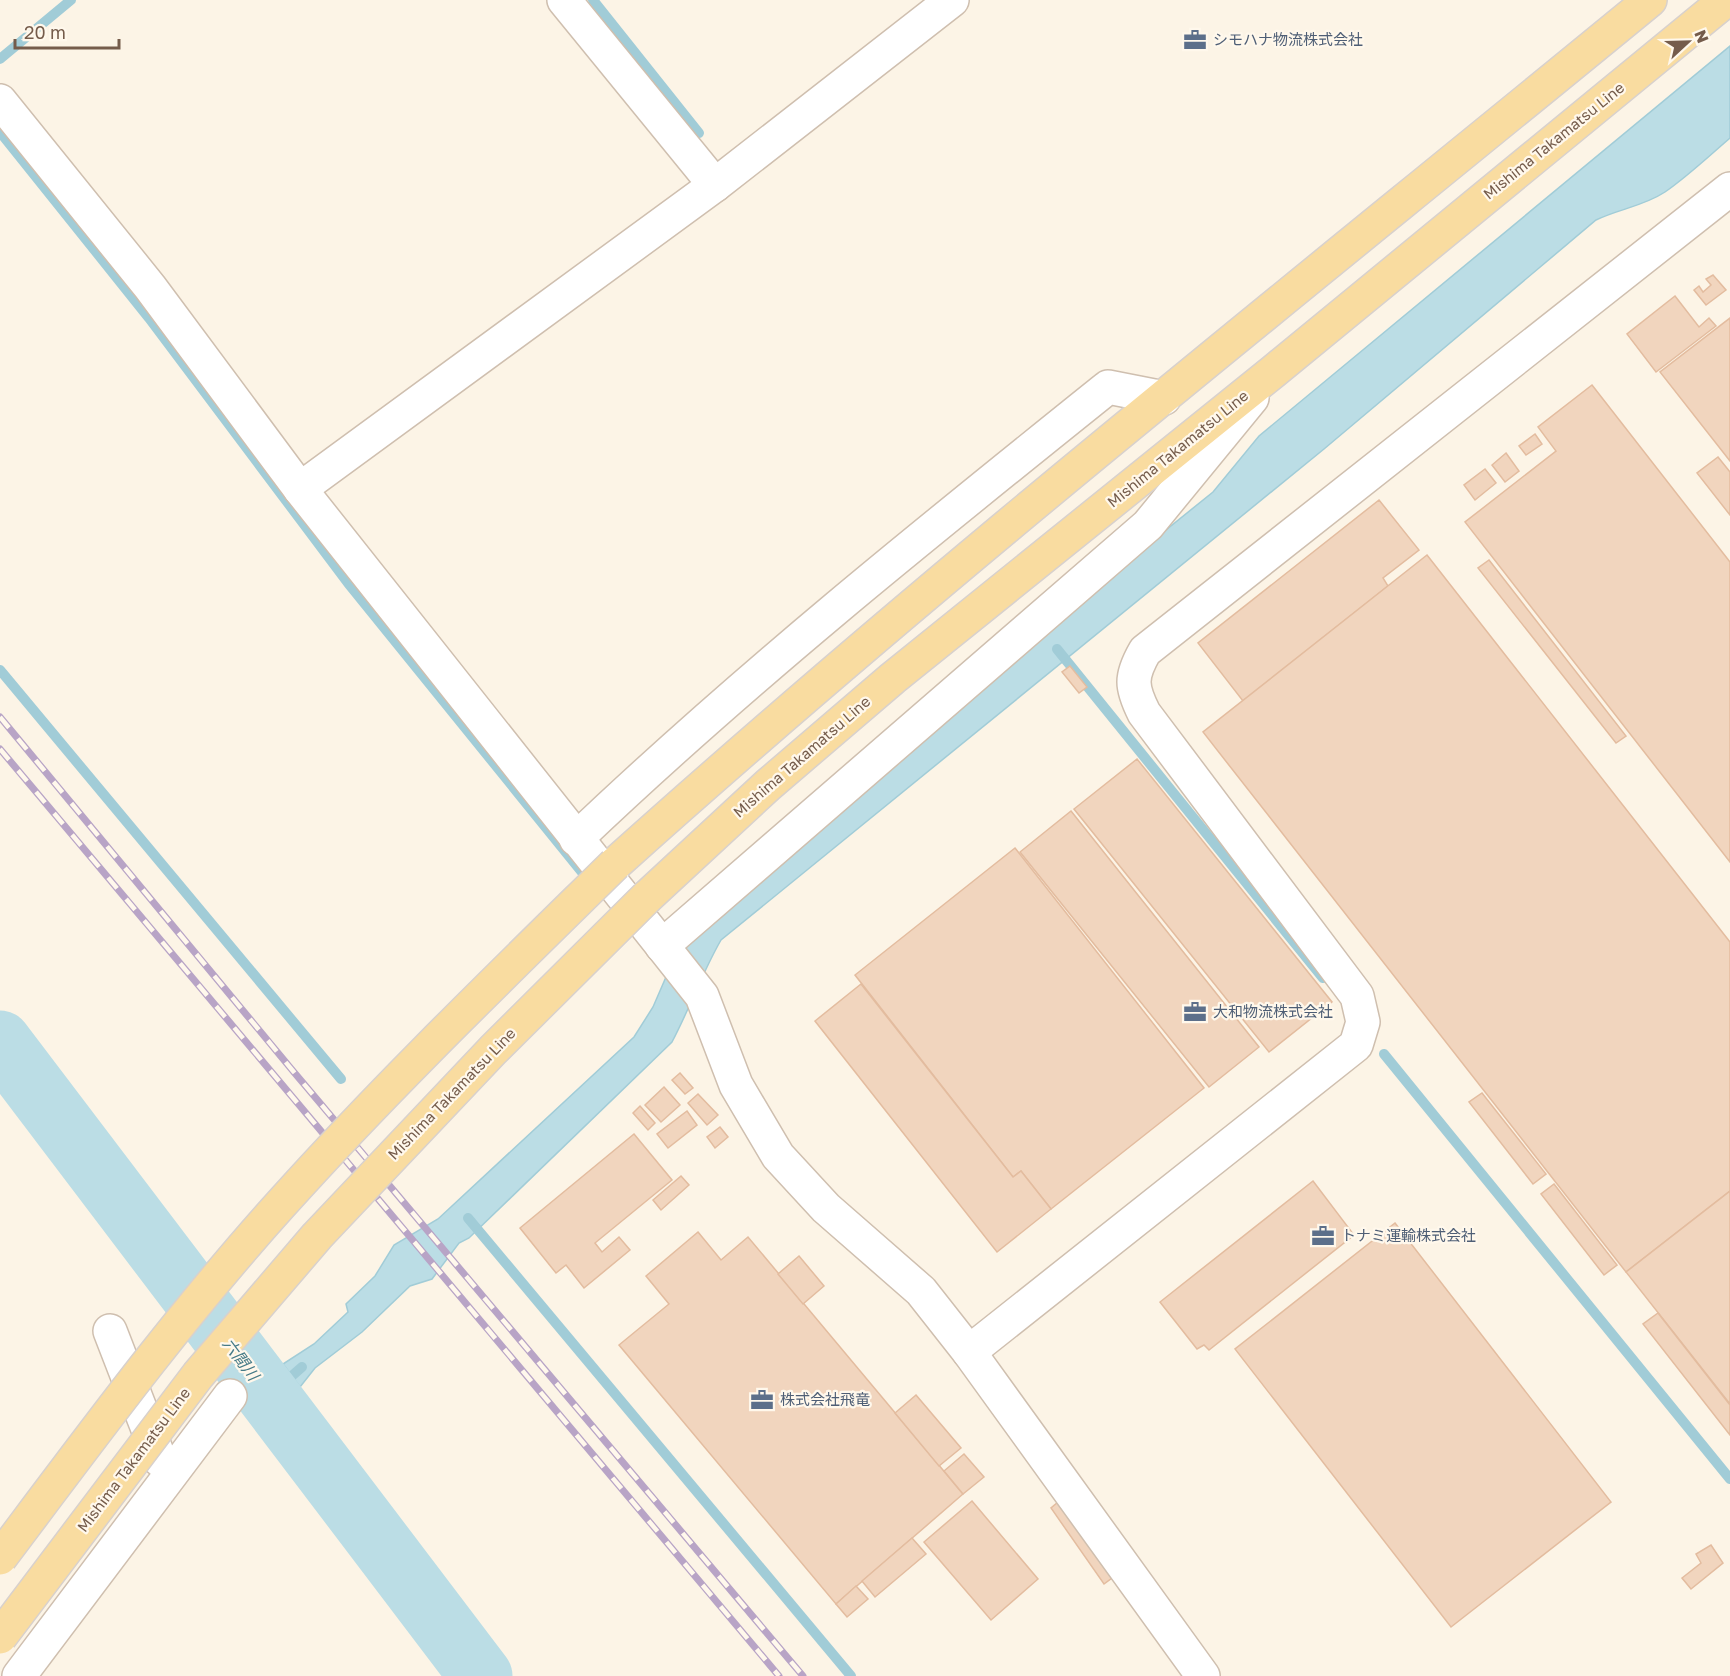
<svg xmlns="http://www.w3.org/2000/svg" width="1730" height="1676" viewBox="0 0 1730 1676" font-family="'Golos Text','Noto Sans JP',sans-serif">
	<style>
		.water { fill: #bbdde5; stroke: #a1ccd7; stroke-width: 1.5 }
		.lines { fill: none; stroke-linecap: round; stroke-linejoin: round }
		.stream { stroke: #a1ccd7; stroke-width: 10 }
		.river { stroke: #bbdde5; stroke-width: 63 }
		.building { fill: #f1d5be; stroke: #e3bc9f; stroke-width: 1.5 }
		.minor-casing { stroke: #cfbfaf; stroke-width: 36 }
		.major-casing { stroke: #d8d1cd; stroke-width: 36 }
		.minor { stroke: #fff; stroke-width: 33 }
		.major { stroke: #f9dca0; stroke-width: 33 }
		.rail-casing { stroke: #b8a4c6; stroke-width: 7 }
		.rail { stroke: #fff8ec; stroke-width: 4.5; stroke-dasharray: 14; stroke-linecap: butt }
		.major-bridge-casing { stroke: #d8d1cd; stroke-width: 36; stroke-linecap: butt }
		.major-bridge { stroke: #f9dca0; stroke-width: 33 }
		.labels { text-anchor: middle; stroke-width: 4.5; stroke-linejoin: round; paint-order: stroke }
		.service-label { font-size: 15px; fill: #4e5e75; stroke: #fff8ec; text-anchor: start }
		.street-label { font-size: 15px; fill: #755c4b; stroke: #fff8ec }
		.water-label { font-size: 16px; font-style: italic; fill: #457a87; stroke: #fff8ec }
	</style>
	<rect width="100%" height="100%" fill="#fcf4e6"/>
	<!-- water -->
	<path class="water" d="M1730,46v92c-21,18 -42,38 -65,54 -21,14 -46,17 -69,28l-272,229 -603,491c-19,33 -31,68 -49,102l-203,196 -10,5 -27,36 -22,7 -48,46 -47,36 -15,19 -17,-23 31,-20 34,-32 -2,-8 29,-28 19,-31 44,-26 196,-182 19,-30 26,-60 363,-317 171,-138 46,-56z"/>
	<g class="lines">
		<!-- stream -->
		<g class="stream">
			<path d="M593,0l106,133"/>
			<path d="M0,59l71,-59"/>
			<path d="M0,132l149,186 199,265 242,299"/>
			<path d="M1057,649l266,329"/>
			<path d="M0,670l341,409"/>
			<path d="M1384,1054l346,425"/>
			<path d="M468,1218l383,458"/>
			<path d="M269,1396l33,-29"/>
		</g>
		<!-- river -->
		<path class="river" d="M0,1042l481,634"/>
	</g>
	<!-- building -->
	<g class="building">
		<path d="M1713,275l13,15 -20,15 -12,-15 5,-4 4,6 8,-7 -5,-6z"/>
		<path d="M1675,296l24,31 10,-9 7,8 -60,46 -29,-38z"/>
		<path d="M1730,318v143l-70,-89z"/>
		<path d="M1592,385l138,177v300l-265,-340 91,-71 -18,-24z"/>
		<path d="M1535,434l7,10 -16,11 -7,-9z"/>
		<path d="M1506,453l13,18 -14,11 -13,-17z"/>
		<path d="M1718,457l12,15v43l-33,-42z"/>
		<path d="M1485,469l11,14 -21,17 -11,-15z"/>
		<path d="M1379,500l40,50 -36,28 5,8 -145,115 -45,-58z"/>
		<path d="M1427,555l303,387v249l-104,81 -423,-540z"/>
		<path d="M1489,560l137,176 -10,7 -138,-175z"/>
		<path d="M1070,666l17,21 -8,6 -17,-21z"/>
		<path d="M1137,759l195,243 -63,50 -195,-243z"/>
		<path d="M1071,811l188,236 -50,40 -189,-235z"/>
		<path d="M1015,848l189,240 -153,121 -30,-38 -8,6 -158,-202z"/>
		<path d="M861,984l152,193 8,-6 30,38 -54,43 -182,-231z"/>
		<path d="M680,1073l13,15 -8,6 -13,-14z"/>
		<path d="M664,1087l16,18 -19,17 -16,-17z"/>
		<path d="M1482,1093l64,81 -13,10 -64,-82z"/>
		<path d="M698,1094l20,21 -11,10 -19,-22z"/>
		<path d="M640,1106l15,17 -7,7 -15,-17z"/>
		<path d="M687,1111l10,14 -29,23 -11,-14z"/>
		<path d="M720,1127l8,10 -13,11 -8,-11z"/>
		<path d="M634,1134l38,46 -77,63 7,9 17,-15 11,13 -46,38 -18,-23 -10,8 -36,-45z"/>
		<path d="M681,1176l8,9 -28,25 -8,-10z"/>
		<path d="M1313,1181l41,54 -145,115 -5,-5 -7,4 -37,-47z"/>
		<path d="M1554,1184l63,81 -13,10 -63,-81z"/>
		<path d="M1730,1191v213l-104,-132z"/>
		<path d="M1395,1223l216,279 -160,125 -216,-278z"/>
		<path d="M698,1232l23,28 27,-23 215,257 -127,110 -217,-259 50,-41 -23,-28z"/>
		<path d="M799,1256l25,30 -21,18 -25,-30z"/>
		<path d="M1658,1313l72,92v30l-87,-111z"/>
		<path d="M916,1395l45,53 -22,18 -44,-53z"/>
		<path d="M964,1454l20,23 -21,17 -19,-23z"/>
		<path d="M972,1501l66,78 -47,41 -67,-78z"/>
		<path d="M1058,1502l54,76 -8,6 -53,-76z"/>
		<path d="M912,1538l14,16 -51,43 -13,-16z"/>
		<path d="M1711,1545l12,18 -32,26 -9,-11 19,-15 -5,-9z"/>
		<path d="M856,1586l12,13 -21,18 -11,-13z"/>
	</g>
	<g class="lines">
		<!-- minor casing -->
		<g class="minor-casing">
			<g id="minor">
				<path d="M564,0l151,185"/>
				<path d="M0,101l150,186 150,202 402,507 34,89 42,71 48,52 95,83 48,61 234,324"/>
				<path d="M300,489l415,-304 237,-185"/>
				<path d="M576,839c169,-161 350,-306 532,-452l56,11"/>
				<path d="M662,946l486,-421 104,-127"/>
				<path d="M110,1331l50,129"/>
				<path d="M969,1352l387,-307 7,-23 -6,-26 -213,-283c-13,-26 -14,-36 1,-62l585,-462"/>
				<path d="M19,1676l211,-280"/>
			</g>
		</g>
		<!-- major casing -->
		<g class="major-casing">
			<g id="major">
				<path d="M615,864c334,-300 688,-579 1035,-864"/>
				<path d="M647,897l121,-112 125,-107 381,-307 452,-371"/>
			</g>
		</g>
		<!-- minor -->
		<use href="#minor" class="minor"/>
		<!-- major -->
		<use href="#major" class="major"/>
		<!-- rail casing -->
		<g class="rail-casing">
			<g id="rail">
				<path d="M0,717l293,354 510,605"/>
				<path d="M0,749l779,927"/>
			</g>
		</g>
		<!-- rail -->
		<use href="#rail" class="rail"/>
		<!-- major-bridge casing -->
		<g class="major-bridge-casing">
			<g id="major-bridge">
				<path d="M0,1558c91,-121 180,-242 281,-354 106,-118 221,-229 334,-340"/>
				<path d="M0,1637l198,-262 119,-139 176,-186 154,-153"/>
			</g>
		</g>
		<!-- major-bridge -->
		<use href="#major-bridge" class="major-bridge"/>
	</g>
	<!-- icons -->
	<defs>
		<g id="office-bare" transform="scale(1.8)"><path d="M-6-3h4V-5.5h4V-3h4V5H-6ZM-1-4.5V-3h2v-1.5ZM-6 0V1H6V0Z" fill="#5c6f8a" stroke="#fff8ec" stroke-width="2.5" paint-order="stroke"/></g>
	</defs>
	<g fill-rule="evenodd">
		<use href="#office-bare" x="1195" y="40"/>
		<use href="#office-bare" x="1195" y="1012"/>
		<use href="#office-bare" x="1323" y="1236"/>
		<use href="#office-bare" x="762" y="1400"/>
	</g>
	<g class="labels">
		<!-- service labels -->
		<g class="service-label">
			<text x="1213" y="45">シモハナ物流株式会社</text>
			<text x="1213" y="1017">大和物流株式会社</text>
			<text x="1341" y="1241">トナミ運輸株式会社</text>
			<text x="780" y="1405">株式会社飛竜</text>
		</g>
		<!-- street labels -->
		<g class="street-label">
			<text transform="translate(1554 141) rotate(-39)" y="5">Mishima Takamatsu Line</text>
			<text transform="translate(1178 449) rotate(-39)" y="5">Mishima Takamatsu Line</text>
			<text transform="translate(802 757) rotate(-41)" y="5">Mishima Takamatsu Line</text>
			<text transform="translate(452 1094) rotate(-46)" y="5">Mishima Takamatsu Line</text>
			<text transform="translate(134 1460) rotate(-53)" y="5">Mishima Takamatsu Line</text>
		</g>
		<!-- water labels -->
		<g class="water-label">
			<text transform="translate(241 1359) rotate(53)" y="6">六間川</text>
		</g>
	</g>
	<!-- north arrow -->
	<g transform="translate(1688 42) rotate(68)" stroke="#fff8ec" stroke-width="4.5" paint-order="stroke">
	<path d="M0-4.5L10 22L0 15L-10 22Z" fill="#755c4b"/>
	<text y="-9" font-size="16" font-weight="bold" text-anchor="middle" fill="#755c4b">N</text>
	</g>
	<!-- scale -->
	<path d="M15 39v9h104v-9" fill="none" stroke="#755c4b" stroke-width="3"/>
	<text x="24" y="39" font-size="18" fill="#755c4b" stroke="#fff8ec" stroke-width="4.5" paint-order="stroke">20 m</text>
</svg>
